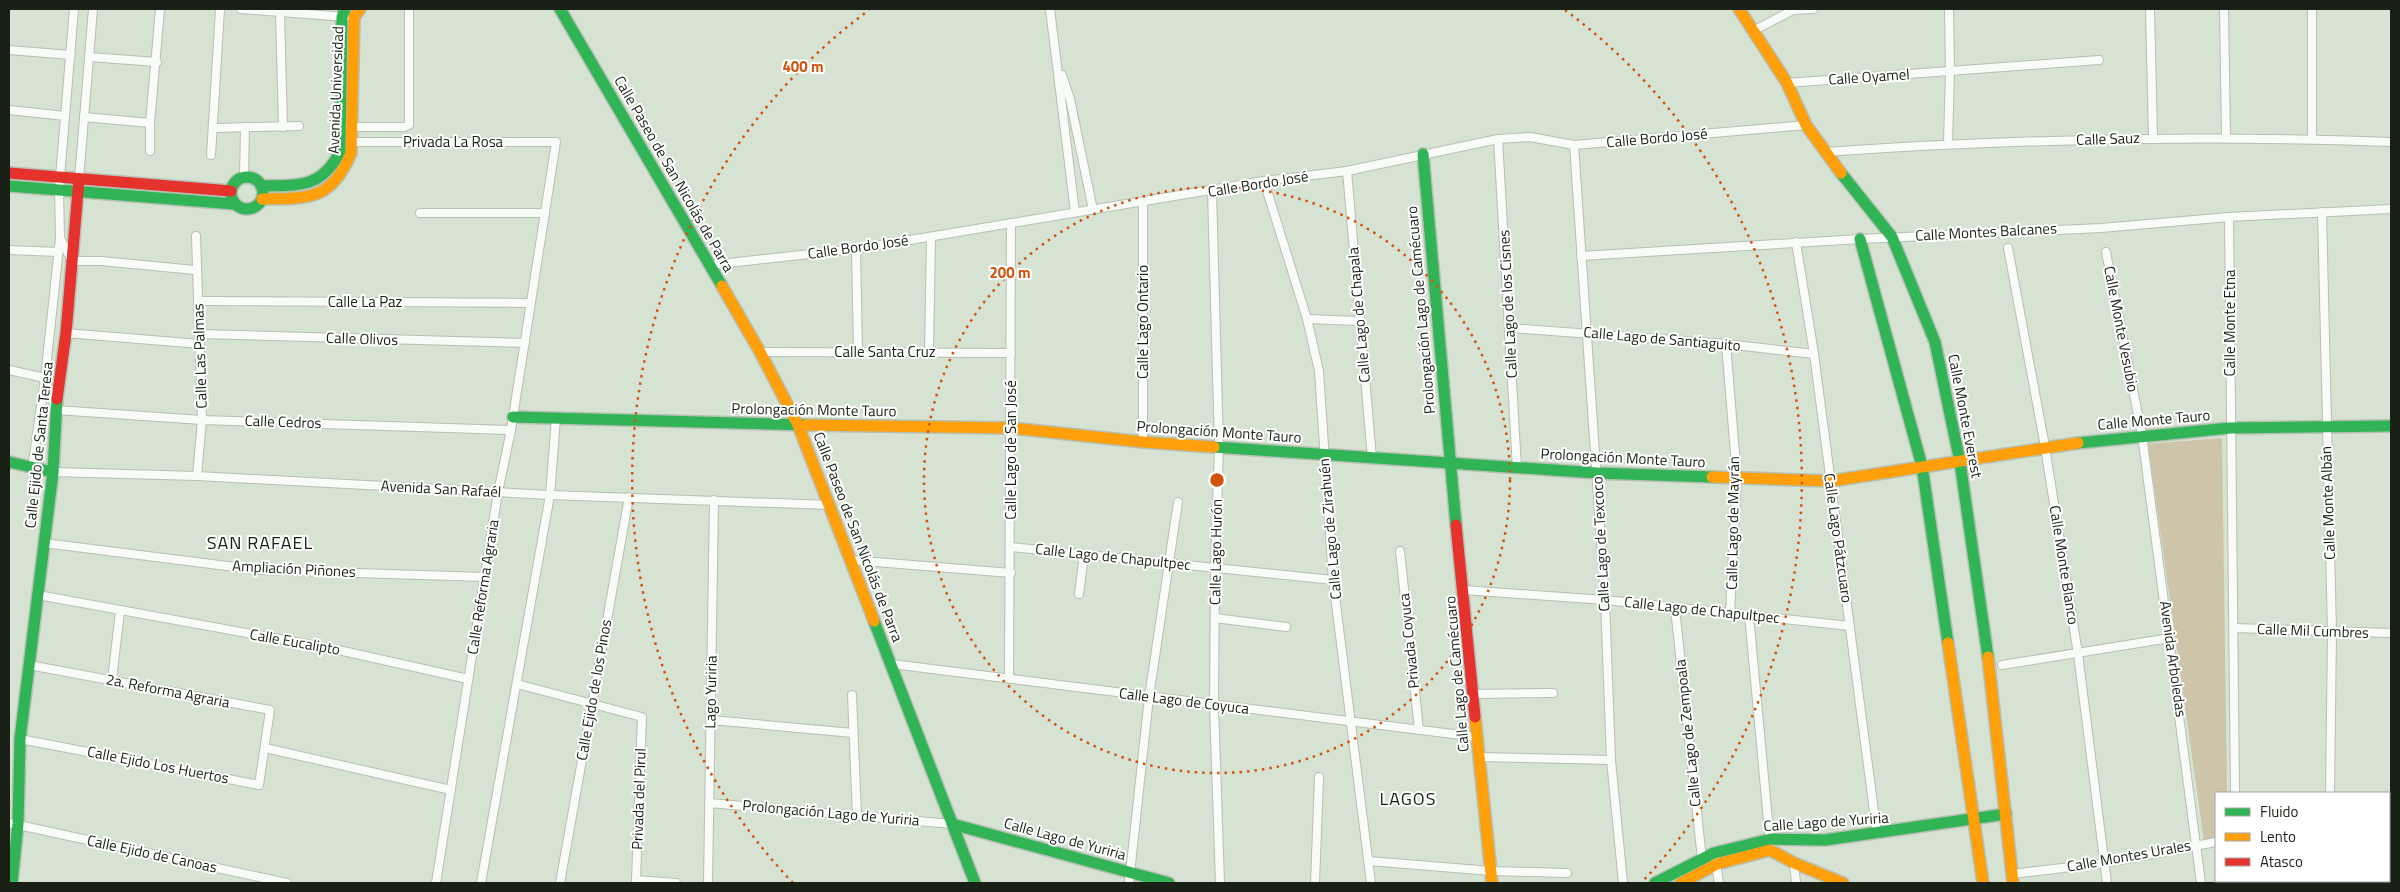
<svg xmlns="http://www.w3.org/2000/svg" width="2400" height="892" viewBox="0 0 2400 892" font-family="'Titillium Web',sans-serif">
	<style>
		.green { fill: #cdc4aa }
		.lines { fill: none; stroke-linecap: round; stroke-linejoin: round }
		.street-casing { stroke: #b6c0b4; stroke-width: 10 }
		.fast-casing { stroke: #b6c0b4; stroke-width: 14 }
		.slow-casing { stroke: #b6c0b4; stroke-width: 14 }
		.jam-casing { stroke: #b6c0b4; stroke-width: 14 }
		.street { stroke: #f9fbf8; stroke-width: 8 }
		.fast { stroke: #30b455; stroke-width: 11 }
		.slow { stroke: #ff9f0a; stroke-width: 11 }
		.jam { stroke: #e5322d; stroke-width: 11 }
		.ring { fill: none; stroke: #d3530d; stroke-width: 2.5; stroke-dasharray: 2.5 5 }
		.labels { text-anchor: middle; stroke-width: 4; stroke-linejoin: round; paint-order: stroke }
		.street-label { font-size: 15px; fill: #192116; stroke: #fff }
		.quarter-label { font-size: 18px; letter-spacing: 1px; fill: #192116; stroke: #fff }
		.centre { fill: #d3530d; stroke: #fff; stroke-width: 2.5 }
		.ring-label { font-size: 15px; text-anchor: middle; font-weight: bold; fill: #d3530d; stroke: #fff; stroke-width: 4; stroke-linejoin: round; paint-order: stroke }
	</style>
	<rect width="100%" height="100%" fill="#d6e3d3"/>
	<!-- green -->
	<path class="green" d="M2222,438l5,355h-11v46l-12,2 -56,-397z"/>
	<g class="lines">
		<!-- street casing -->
		<g class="street-casing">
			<g id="street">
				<path d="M74,9l-15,180 1,49 12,23h29l94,9"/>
				<path d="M241,9l105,8"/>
				<path d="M1050,9l25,203"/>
				<path d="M2150,9l3,129"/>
				<path d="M2224,9l2,129"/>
				<path d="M2312,9v130"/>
				<path d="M280,12l3,115"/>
				<path d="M1753,31l40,-21 20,-1"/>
				<path d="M9,50l62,5"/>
				<path d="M89,57l68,5"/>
				<path d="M1062,75l8,24 23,111"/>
				<path d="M1787,83l312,-23"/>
				<path d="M9,110l56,6"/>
				<path d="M84,117l66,6"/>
				<path d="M347,127h57l5,-2v-116"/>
				<path d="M213,128l86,-2"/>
				<path d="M1498,139l19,329"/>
				<path d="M350,142h206l-45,288 -13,62 -62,391"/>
				<path d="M1948,143l2,-72 -1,-62"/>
				<path d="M1574,145l31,455 6,160 12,123"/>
				<path d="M150,151v-28l10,-114"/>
				<path d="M1825,152c188,-13 377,-17 566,-10"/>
				<path d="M211,155l9,-146"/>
				<path d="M1347,171l25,287"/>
				<path d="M244,178l1,-51"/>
				<path d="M79,179l14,-170"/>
				<path d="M1264,181l43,138 12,52 14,209 38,303"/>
				<path d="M1212,191l7,256 -4,121 -1,138 6,177"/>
				<path d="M1143,202v240"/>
				<path d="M2322,212l10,420 -2,161"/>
				<path d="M420,213h125"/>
				<path d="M2229,217l6,576"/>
				<path d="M196,236l6,184 -5,56"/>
				<path d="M1796,242l18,112 63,480"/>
				<path d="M2008,248l36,193 34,213 29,229"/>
				<path d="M856,249l2,103"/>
				<path d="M9,250l49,2"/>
				<path d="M2106,252l36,183 59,448"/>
				<path d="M1581,256l279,-17 241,-11 128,-11 162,-8"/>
				<path d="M710,265l146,-16 408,-68 83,-10 151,-32 32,-2 44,8 232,-20"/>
				<path d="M198,301l333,2"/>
				<path d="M1307,319l52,2"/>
				<path d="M1509,328l217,16 88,10"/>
				<path d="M66,333l134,11"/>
				<path d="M200,334l325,9"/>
				<path d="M1726,344l11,134 -7,134"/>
				<path d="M760,352l251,1"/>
				<path d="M929,352l2,-115"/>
				<path d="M9,370l36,8 11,32 146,10 309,10"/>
				<path d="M32,469l13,-91 15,-140"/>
				<path d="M53,472l144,4 353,19 280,10"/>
				<path d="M44,543l215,27 226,7"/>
				<path d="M1011,547l322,33"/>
				<path d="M1400,551l19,179"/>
				<path d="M851,560l160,13"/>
				<path d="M1464,590l141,10 245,26"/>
				<path d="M1079,594l5,-39"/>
				<path d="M38,595l296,54 134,30"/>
				<path d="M1675,608l27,251"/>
				<path d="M1749,615l21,227"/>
				<path d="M1215,618l71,9"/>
				<path d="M2234,628l157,5"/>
				<path d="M892,664l585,73"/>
				<path d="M2002,665l168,-27"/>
				<path d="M1009,678l2,-455"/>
				<path d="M112,680l8,-69"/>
				<path d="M517,684l125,33 -6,163 40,3"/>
				<path d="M1473,694l80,-1"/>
				<path d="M852,695l5,121"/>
				<path d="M711,720l142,13"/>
				<path d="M20,739l239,46 11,-75 -241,-45"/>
				<path d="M265,748l186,42"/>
				<path d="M1479,757l132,3"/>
				<path d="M709,803l243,21"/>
				<path d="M9,823l278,60"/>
				<path d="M2389,845h2"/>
				<path d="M1714,853l5,30"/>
				<path d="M1369,861l122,10 76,2"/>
				<path d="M1794,863l2,20"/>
				<path d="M2012,874l93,-11 111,-21"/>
				<path d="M481,883l69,-388 6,-77"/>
				<path d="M560,883l69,-386"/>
				<path d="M708,883l6,-383"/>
				<path d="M1129,883l20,-186 29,-195"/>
				<path d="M1315,883l4,-106"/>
				<path d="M2233,883l1,-2"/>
				<path d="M2329,883v-2"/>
			</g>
		</g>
		<!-- fast casing -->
		<g class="fast-casing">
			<g id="fast">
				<path d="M560,9l162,277"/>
				<path d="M1423,154l33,371"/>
				<path d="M1841,173l51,64 43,105 25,120 28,195"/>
				<circle cx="247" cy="193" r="16"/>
				<path d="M9,186l225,18"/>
				<path d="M261,186c37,-1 60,3 79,-34l2,-135 3,-8"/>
				<path d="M1860,239l62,227 26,177"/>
				<path d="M513,417l293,8"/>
				<path d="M2078,443l152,-15 161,-2"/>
				<path d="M1214,447l383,26 115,4"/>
				<path d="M9,462l44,10"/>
				<path d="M874,621l101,262"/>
				<path d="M952,824l217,59"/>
				<path d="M12,883l6,-59 2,-85 33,-267 4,-73"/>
				<path d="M1655,883l59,-30 57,-14 54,1 181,-26"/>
			</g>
		</g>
		<!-- slow casing -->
		<g class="slow-casing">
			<g id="slow">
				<path d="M1739,9l48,74 19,42 35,48"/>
				<path d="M262,199c47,-1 69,2 89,-46l3,-136 6,-8"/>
				<path d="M722,286l38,66 38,73 76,196"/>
				<path d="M806,425l205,3 132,14 71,5"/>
				<path d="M1712,477l119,4 247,-38"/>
				<path d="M1948,643l35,240"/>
				<path d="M1988,657l25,226"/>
				<path d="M1475,717l17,166"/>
				<path d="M1681,883l36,-19 53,-14 24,13 49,20"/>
			</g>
		</g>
		<!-- jam casing -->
		<g class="jam-casing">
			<g id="jam">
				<path d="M9,173l222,18"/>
				<path d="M57,399l9,-66 13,-154"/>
				<path d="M1456,525l19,192"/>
			</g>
		</g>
		<!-- street -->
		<use href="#street" class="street"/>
		<!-- fast -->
		<use href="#fast" class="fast"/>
		<!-- slow -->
		<use href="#slow" class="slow"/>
		<!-- jam -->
		<use href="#jam" class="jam"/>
	</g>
	<!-- distance rings -->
	<g class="ring">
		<circle cx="1217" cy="480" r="293"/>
		<path d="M793 883A585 585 0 0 1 869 10M1565 10A585 585 0 0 1 1641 883"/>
	</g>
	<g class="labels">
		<!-- street labels -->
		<g class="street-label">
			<text transform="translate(1869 77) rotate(-4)" y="5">Calle Oyamel</text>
			<text transform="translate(336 90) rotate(-88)" y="5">Avenida Universidad</text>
			<text transform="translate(1657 138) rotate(-5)" y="5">Calle Bordo José</text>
			<text transform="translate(2108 139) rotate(-2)" y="5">Calle Sauz</text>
			<text x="453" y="147">Privada La Rosa</text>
			<text transform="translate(674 174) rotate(60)" y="5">Calle Paseo de San Nicolás de Parra</text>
			<text transform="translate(1258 184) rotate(-9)" y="5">Calle Bordo José</text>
			<text transform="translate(1986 232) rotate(-3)" y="5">Calle Montes Balcanes</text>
			<text transform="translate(858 247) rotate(-8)" y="5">Calle Bordo José</text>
			<text x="365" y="307">Calle La Paz</text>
			<text transform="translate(1508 304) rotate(-93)" y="5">Calle Lago de los Cisnes</text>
			<text transform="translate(1421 310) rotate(-95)" y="5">Prolongación Lago de Camécuaro</text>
			<text transform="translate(1359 315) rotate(-95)" y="5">Calle Lago de Chapala</text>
			<text transform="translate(1143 322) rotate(-90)" y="5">Calle Lago Ontario</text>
			<text transform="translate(2230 323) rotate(-90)" y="5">Calle Monte Etna</text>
			<text transform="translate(2121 329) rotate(79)" y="5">Calle Monte Vesubio</text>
			<text transform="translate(362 339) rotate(2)" y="5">Calle Olivos</text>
			<text transform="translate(1662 339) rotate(5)" y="5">Calle Lago de Santiaguito</text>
			<text x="885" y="357">Calle Santa Cruz</text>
			<text transform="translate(200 356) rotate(-92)" y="5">Calle Las Palmas</text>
			<text transform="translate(814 410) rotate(1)" y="5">Prolongación Monte Tauro</text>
			<text transform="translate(1965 416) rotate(79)" y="5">Calle Monte Everest</text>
			<text transform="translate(2154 420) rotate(-5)" y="5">Calle Monte Tauro</text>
			<text transform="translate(283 422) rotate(2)" y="5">Calle Cedros</text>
			<text transform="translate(1219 432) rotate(4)" y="5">Prolongación Monte Tauro</text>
			<text transform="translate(39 445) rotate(-84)" y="5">Calle Ejido de Santa Teresa</text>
			<text transform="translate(1011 450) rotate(-90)" y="5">Calle Lago de San José</text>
			<text transform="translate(1623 458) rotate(3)" y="5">Prolongación Monte Tauro</text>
			<text transform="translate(441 489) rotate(3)" y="5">Avenida San Rafaél</text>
			<text transform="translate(2328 503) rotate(-92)" y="5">Calle Monte Albán</text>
			<text transform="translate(1733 523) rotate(-89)" y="5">Calle Lago de Mayrán</text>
			<text transform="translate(1330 529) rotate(-95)" y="5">Calle Lago de Zirahuén</text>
			<text transform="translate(858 537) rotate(69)" y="5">Calle Paseo de San Nicolás de Parra</text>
			<text transform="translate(1838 538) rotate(82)" y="5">Calle Lago Pátzcuaro</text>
			<text transform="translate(1601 544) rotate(-93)" y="5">Calle Lago de Texcoco</text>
			<text transform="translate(1216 552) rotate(-89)" y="5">Calle Lago Hurón</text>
			<text transform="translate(1113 557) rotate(6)" y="5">Calle Lago de Chapultpec</text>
			<text transform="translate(2064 565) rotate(81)" y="5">Calle Monte Blanco</text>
			<text transform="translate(294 569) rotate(3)" y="5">Ampliación Piñones</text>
			<text transform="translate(483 587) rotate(-81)" y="5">Calle Reforma Agraria</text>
			<text transform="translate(1702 610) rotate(6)" y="5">Calle Lago de Chapultpec</text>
			<text transform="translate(2313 631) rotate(2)" y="5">Calle Mil Cumbres</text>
			<text transform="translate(1409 641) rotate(-96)" y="5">Privada Coyuca</text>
			<text transform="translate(295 642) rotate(10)" y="5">Calle Eucalipto</text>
			<text transform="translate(2173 659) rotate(82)" y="5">Avenida Arboledas</text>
			<text transform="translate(1457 674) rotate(-95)" y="5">Calle Lago de Camécuaro</text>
			<text transform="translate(594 690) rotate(-80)" y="5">Calle Ejido de los Pinos</text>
			<text transform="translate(168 691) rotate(11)" y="5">2a. Reforma Agraria</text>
			<text transform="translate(711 692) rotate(-89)" y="5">Lago Yuriria</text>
			<text transform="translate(1184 701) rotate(7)" y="5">Calle Lago de Coyuca</text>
			<text transform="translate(1688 733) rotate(-96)" y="5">Calle Lago de Zempoala</text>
			<text transform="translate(158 765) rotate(11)" y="5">Calle Ejido Los Huertos</text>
			<text transform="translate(639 799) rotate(-88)" y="5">Privada del Pirul</text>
			<text transform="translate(831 813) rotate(5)" y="5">Prolongación Lago de Yuriria</text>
			<text transform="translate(1826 822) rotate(-4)" y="5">Calle Lago de Yuriria</text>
			<text transform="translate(1065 839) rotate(15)" y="5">Calle Lago de Yuriria</text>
			<text transform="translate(152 854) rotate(12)" y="5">Calle Ejido de Canoas</text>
			<text transform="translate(2129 856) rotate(-10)" y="5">Calle Montes Urales</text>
		</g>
		<!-- quarter labels -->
		<g class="quarter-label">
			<text x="260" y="549">SAN RAFAEL</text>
			<text x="1408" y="805">LAGOS</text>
		</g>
	</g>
	<circle cx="1217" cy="480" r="8" class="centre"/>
	<g class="ring-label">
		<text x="803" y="72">400 m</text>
		<text x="1010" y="278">200 m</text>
	</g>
	<!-- border -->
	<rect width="2400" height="892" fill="none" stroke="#192116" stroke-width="20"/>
	<!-- legend -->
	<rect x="2215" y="792" width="175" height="90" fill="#ffffff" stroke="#a3a6a2"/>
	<rect x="2225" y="808" width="25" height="8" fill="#30b455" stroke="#a3a6a2"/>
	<text x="2260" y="817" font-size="15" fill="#192116">Fluido</text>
	<rect x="2225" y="833" width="25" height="8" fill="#ff9f0a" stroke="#a3a6a2"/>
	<text x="2260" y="842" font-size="15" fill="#192116">Lento</text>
	<rect x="2225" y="858" width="25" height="8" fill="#e5322d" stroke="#a3a6a2"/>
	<text x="2260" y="867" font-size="15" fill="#192116">Atasco</text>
</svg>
